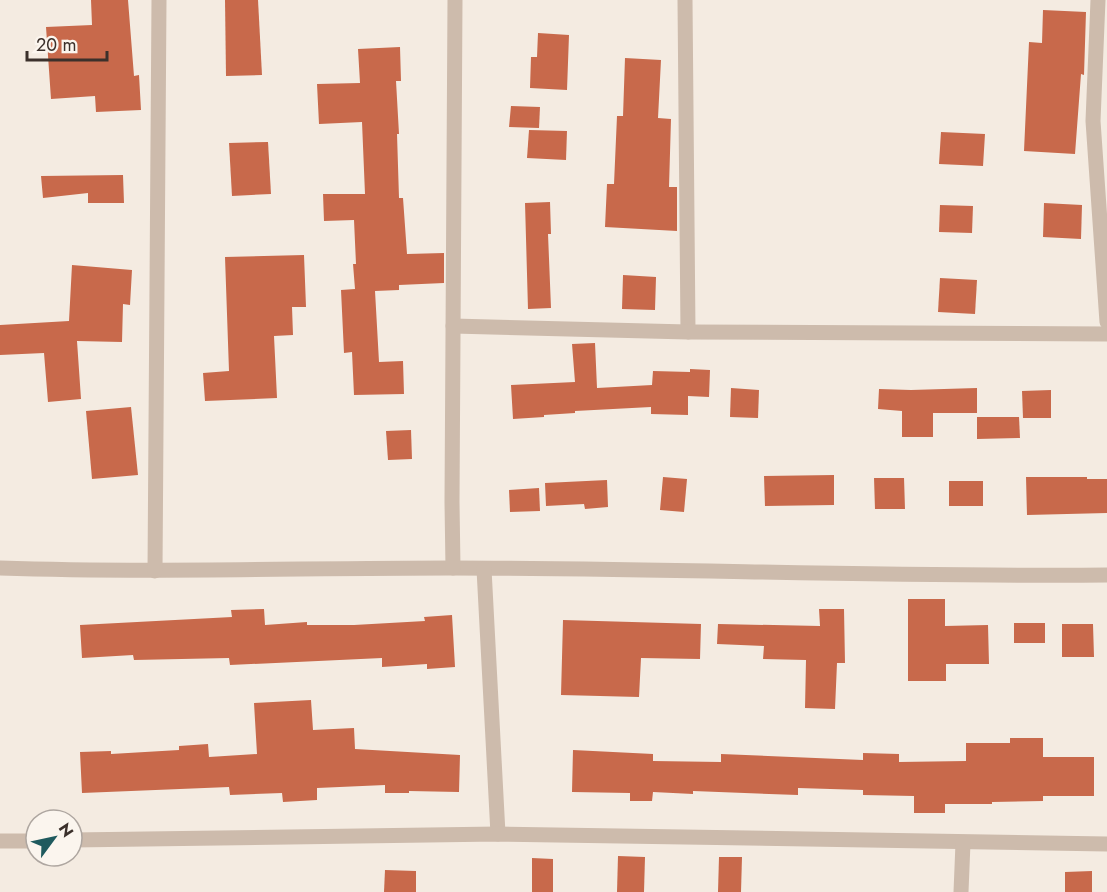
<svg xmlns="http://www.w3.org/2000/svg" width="1107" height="892" viewBox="0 0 1107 892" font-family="Jost,sans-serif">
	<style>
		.building { fill: #c8694b }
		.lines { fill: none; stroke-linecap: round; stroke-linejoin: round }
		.minor { stroke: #cdbbac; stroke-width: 15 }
	</style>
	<rect width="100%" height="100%" fill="#f4ebe1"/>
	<!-- building -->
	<g class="building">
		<path d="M91,0h37l6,76 5,-1 2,35 -45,2 -1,-16 -44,3 -5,-72 46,-2z"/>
		<path d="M225,0h33l4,75 -36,1z"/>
		<path d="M1043,10l43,2 -2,63 -3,-1 -6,80 -51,-3 5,-109 13,1z"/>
		<path d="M538,33l31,2 -2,55 -37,-2 1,-31h6z"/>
		<path d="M400,47l1,34h-5l3,53h-2l2,64h4l4,56 37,-1v30l-45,2v5l-24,1 4,71 24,-1 1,33 -50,1 -2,-43 -8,1 -3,-63 14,-1 -2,-25h3l-2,-44 -30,1 -1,-27h42l-3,-72 -43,2 -2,-40 43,-1 -2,-34z"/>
		<path d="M625,58l36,2 -3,58 13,1 -2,68h8v44l-72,-4 2,-43h7l3,-68h6z"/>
		<path d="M511,106l29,1 -1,21 -30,-1z"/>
		<path d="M529,130l38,1 -1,29 -39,-2z"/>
		<path d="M941,132l44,2 -2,32 -44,-2z"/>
		<path d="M268,142l3,52 -39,2 -3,-53z"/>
		<path d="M123,175l1,28h-36v-10l-45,5 -2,-22z"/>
		<path d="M550,202l1,32h-3l3,74 -23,1 -3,-106z"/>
		<path d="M1044,203l38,2 -1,34 -38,-2z"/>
		<path d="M940,205l33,1 -1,27 -33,-1z"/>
		<path d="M304,255l2,52h-14l1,28 -19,1 3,62 -72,3 -2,-28 26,-2 -4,-114z"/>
		<path d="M72,265l60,5 -2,35 -7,-1 -1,38 -45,-1 4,58 -33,3 -4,-49 -44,2v-30l69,-4z"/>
		<path d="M623,275l33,2 -1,33 -33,-1z"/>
		<path d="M940,278l37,2 -2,34 -37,-2z"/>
		<path d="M595,343l2,45 55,-3 1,-14 37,1v-3l20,1 -1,27 -21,-1v19l-37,-1v-7l-76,4v2l-31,2v2l-31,2 -2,-34 64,-3 -3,-38z"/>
		<path d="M731,388l28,2 -1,28 -28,-1z"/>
		<path d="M977,388v25h-44v24h-31v-26l-24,-2 1,-20 32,1z"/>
		<path d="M1051,390v28h-28l-1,-27z"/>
		<path d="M131,407l7,68 -46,4 -6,-68z"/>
		<path d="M977,417h42l1,21 -43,1z"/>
		<path d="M411,430l1,29 -24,1 -2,-29z"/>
		<path d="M834,475v30l-69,1 -1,-30z"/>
		<path d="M663,477l24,2 -3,33 -24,-2z"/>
		<path d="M1026,477h61v2h20v34l-80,2z"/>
		<path d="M874,478h30l1,31h-30z"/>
		<path d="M607,480l1,27 -23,2 -1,-5 -38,2 -1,-23z"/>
		<rect x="949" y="481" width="34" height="25"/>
		<path d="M539,488l1,23 -30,1 -1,-22z"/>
		<path d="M908,599h37v27l43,-1 1,39h-43v17h-38z"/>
		<path d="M264,609l1,16 42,-3v3h47l71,-4 -1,-4 28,-2 3,52 -28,2v-5l-45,3v-9l-152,7 -1,-7 -95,2 -1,-5 -51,3 -2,-33 152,-8 -1,-7z"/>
		<path d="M819,609h25l1,54h-8l-2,46 -30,-1 1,-48 -43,-1 1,-13 -47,-2 1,-20 102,2z"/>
		<path d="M563,620l138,4 -1,35 -59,-1 -2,39 -78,-2z"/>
		<rect x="1014" y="623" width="31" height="20"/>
		<path d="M1062,624h31l1,33h-32z"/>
		<path d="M311,700l2,30 41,-2 1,21 105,6 -1,37 -50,-1v2h-24v-8l-68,3v12l-34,2 -1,-9 -52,2 -1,-8 -147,6 -2,-41 31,-1v3l68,-4v-4l29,-2 1,13 48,-3 -3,-51z"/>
		<path d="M1010,738h33v19h51v39h-51v5l-51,1v2h-47v9h-31v-17l-51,-1v-5l-65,-2v7l-105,-4v3l-40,-2 -1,9h-22v-8l-58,-1 1,-42 80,4v7l68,1v-8l142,6v-7l36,1v8l67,-1v-18h44z"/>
		<path d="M618,856l27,1 -1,35h-27z"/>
		<path d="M719,857h23l-1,35h-23z"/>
		<path d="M532,858l21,1v33h-21z"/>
		<path d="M385,870l31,1v21h-32z"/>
		<path d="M1092,871v21h-27v-20z"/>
	</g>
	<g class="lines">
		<!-- minor -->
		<g class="minor">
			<path d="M685,0l3,332"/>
			<path d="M1098,0l-5,121 14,201"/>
			<path d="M453,326l235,6 419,2"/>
			<path d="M0,568c150,5 300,0 451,0 218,0 437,9 656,7"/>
			<path d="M453,568l-1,-66 3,-502"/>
			<path d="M484,569l14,265"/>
			<path d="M155,571l4,-571"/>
			<path d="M72,840l426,-6 609,10"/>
			<path d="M0,841h36"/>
			<path d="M961,892l2,-49"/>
		</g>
	</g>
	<!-- north arrow -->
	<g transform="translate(54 838) rotate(57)"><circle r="28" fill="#fbf5ee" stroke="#aea6a0" stroke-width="1.5"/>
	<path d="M0-4.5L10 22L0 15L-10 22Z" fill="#1f5a5e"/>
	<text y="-9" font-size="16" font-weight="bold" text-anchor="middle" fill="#3b302b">N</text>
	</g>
	<!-- scale -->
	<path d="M27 51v9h80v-9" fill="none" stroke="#3b302b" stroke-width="3"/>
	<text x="36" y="51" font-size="18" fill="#3b302b" stroke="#fbf5ee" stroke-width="4.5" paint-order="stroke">20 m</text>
</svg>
